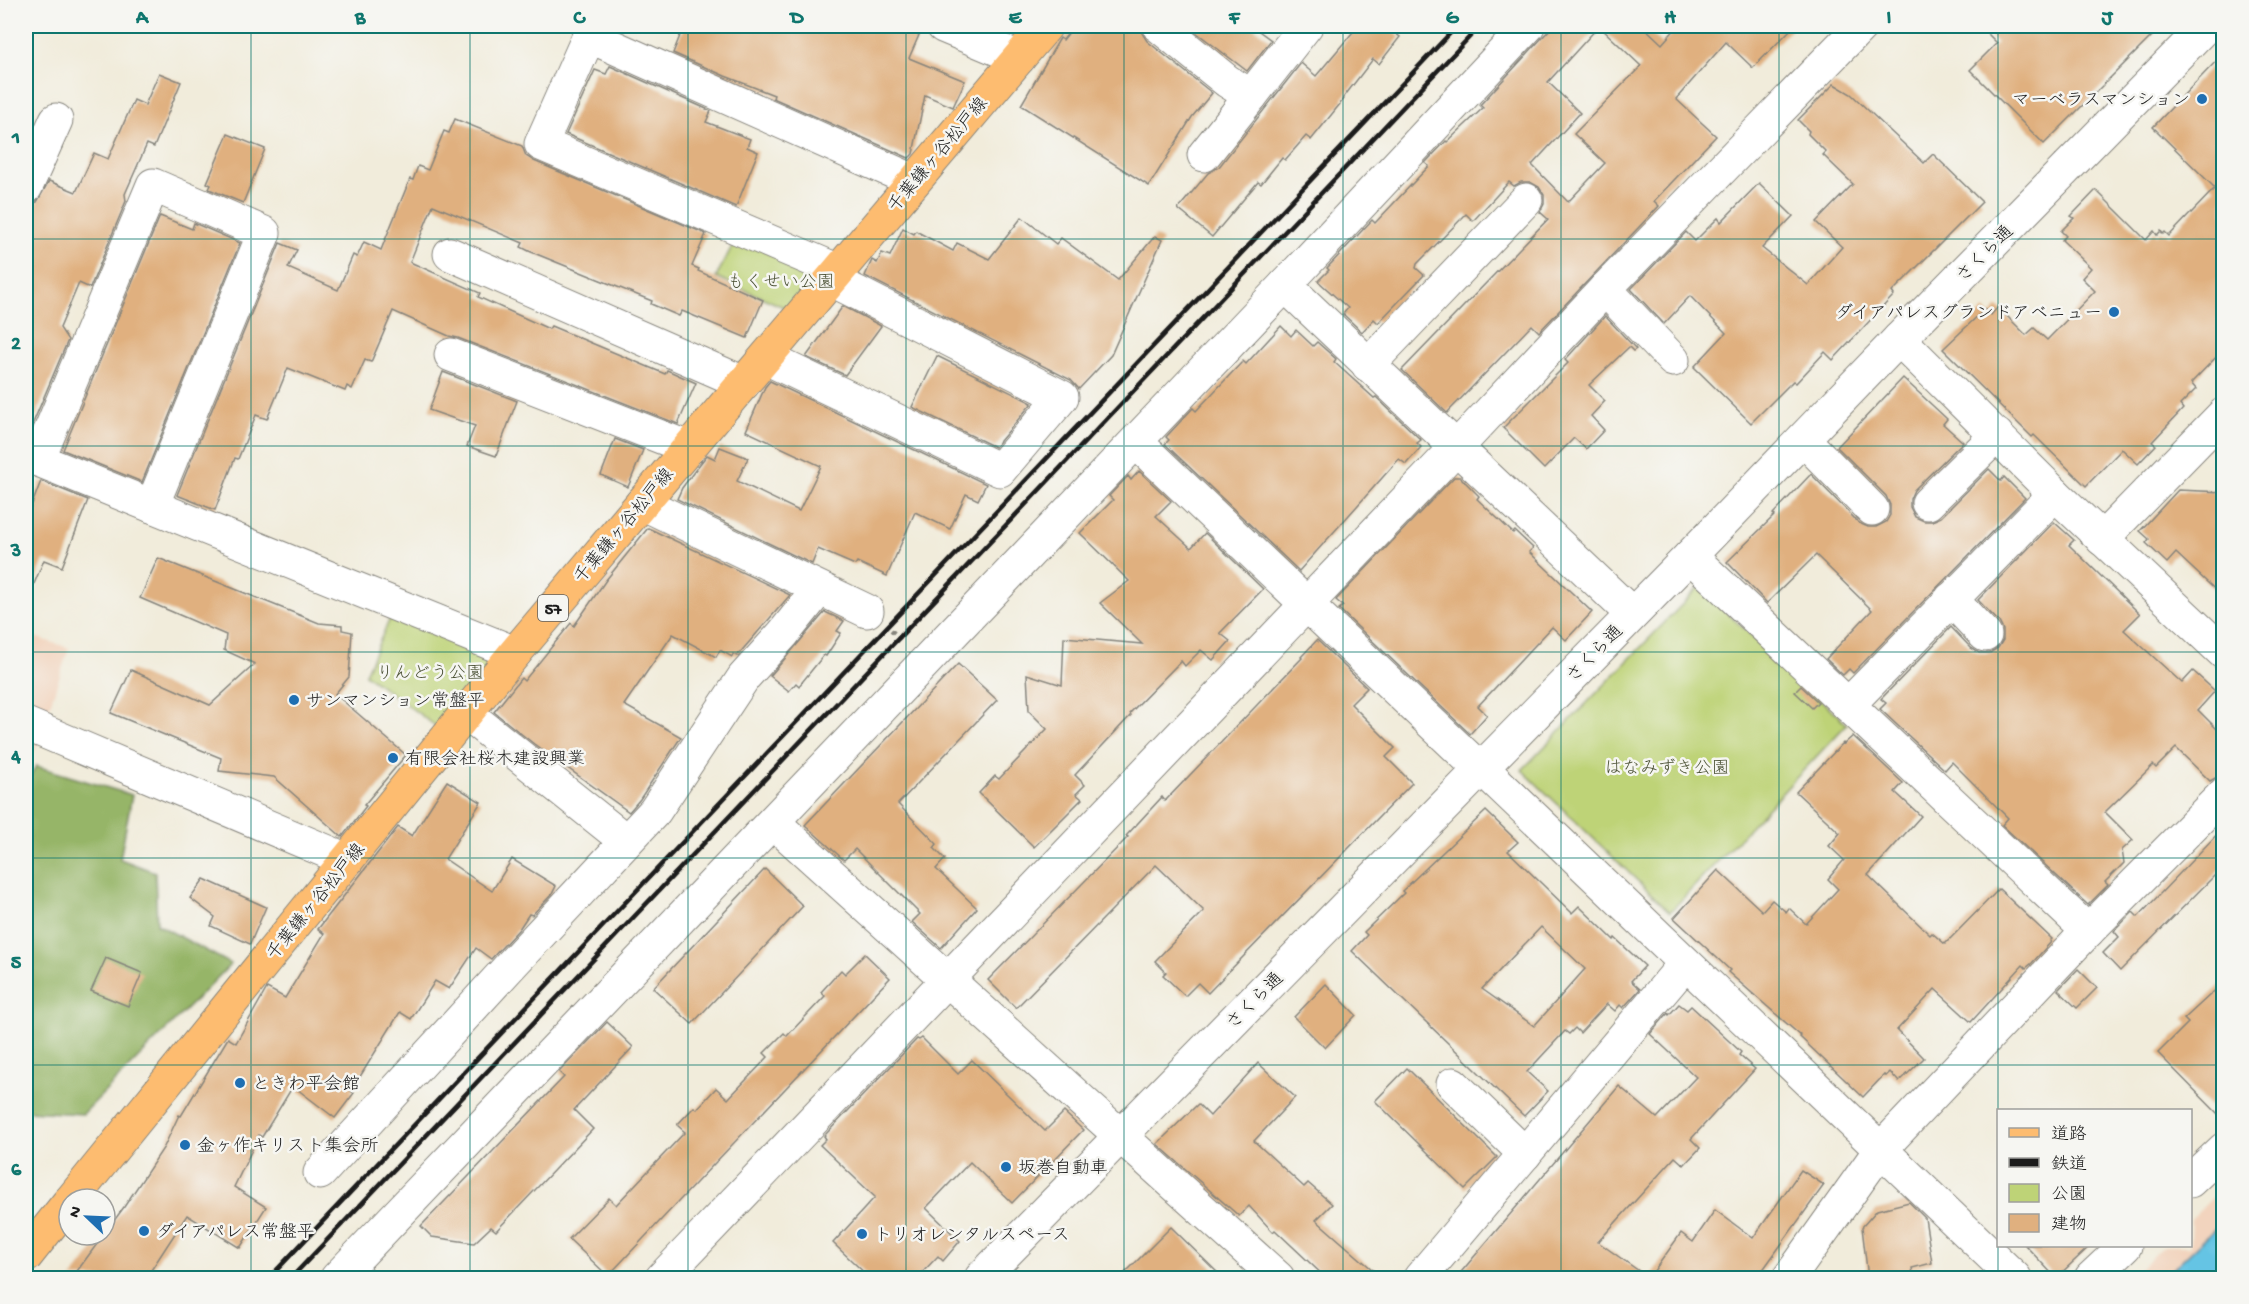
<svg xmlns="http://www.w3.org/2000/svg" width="2249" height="1304" viewBox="0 0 2249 1304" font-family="'Gochi Hand','Klee One',sans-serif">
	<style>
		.built { fill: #f2d4be }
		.green { fill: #bed377; stroke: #6d784a; stroke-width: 1.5 }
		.forest { fill: #96b568; stroke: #596842; stroke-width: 1.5 }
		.water { fill: #65c4e4; stroke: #407080; stroke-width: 1.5 }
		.building { fill: #e0b07f; fill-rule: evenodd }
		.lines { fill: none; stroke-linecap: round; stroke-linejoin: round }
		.minor-casing { stroke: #86847c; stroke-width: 35 }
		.major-casing { stroke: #86847c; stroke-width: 35 }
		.path { stroke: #86847c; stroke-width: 4; stroke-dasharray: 4.5 4.5; stroke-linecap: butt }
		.minor { stroke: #fff; stroke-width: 33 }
		.major { stroke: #fdbc70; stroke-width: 33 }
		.rail { stroke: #1c1c1c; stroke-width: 4.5 }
		.grid { fill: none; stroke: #0f766e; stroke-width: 1.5; stroke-opacity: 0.55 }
		.poi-dot { fill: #1f6fb2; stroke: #f6f6f2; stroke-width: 2 }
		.labels { text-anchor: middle; stroke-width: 5; stroke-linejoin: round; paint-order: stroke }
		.shield { fill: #f6f6f2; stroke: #5d5d5c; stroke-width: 1.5 }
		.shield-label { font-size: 16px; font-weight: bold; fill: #1c1c1c }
		.poi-label { font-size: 18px; fill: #1c1c1c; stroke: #f6f6f2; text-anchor: start }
		.street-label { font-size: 18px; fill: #1c1c1c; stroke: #f6f6f2 }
		.park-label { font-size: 18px; fill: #4d5337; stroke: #f6f6f2 }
		.neatline { fill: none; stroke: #0f766e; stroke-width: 2 }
		.grid-label { font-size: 20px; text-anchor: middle; font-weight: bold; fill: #0f766e }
	</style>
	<rect width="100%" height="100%" fill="#f6f6f2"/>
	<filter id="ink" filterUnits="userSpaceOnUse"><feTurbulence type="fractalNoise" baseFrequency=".0167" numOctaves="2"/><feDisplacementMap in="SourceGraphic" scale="12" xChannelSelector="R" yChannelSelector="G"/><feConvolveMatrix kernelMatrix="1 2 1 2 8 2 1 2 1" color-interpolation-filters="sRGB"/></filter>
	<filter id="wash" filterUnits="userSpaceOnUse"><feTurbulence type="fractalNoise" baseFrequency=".008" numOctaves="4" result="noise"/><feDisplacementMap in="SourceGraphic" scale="24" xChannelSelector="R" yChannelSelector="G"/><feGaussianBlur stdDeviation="1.35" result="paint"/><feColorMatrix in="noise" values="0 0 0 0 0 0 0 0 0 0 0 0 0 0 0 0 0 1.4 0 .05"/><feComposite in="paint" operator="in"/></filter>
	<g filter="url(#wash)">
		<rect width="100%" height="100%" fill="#f1ecdb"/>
		<!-- built -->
		<g class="built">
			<path d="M26,634l43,14 -34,102 -9,15z"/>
			<path d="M2223,1187v91h-93l34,-32h26l1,-27z"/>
		</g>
		<!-- green -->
		<g class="green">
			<path d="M737,237l81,34 -30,38 -72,-32z"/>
			<path d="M1699,587l148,137 -177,188 -148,-142z"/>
			<path d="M392,614l109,41 -64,72 -72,-53z"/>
		</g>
		<!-- forest -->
		<path class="forest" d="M36,766l96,29 -12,64 35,13 2,52 74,40 -148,150 -57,-3v-327z"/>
		<!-- water -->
		<path class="water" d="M2223,1221v57h-60z"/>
		<g id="blocks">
			<!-- building -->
			<g class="building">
				<path d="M684,26h239l-14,32 56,23 -12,26 -28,-12 -12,59 -4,4 -136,-60 1,-3 -49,-19 -52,-23z"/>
				<path d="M1074,26h67l1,7 5,8 65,52 -20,24 -43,69 -128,-81 39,-67 3,2z"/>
				<path d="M1188,26h64l19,14 -24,31z"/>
				<path d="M1358,26h28l14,11 -21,27 -6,-5 -30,39 1,1 -33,41 -5,-4 -21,24 -3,-2 -21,26 -3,-2 -46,55 -34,-28 30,-36 11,-6 82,-104 15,13z"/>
				<path d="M1553,26h90l19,18 16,-18h116l-41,42 -27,-26 -50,57 40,37 -62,65 5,5 -120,126 -7,-7 -85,88 -45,-43 146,-151 -8,-7 4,-8v-9l-5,-8 -9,-5h-9l-7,4 -5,-4 -36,39 -7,-7 -49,50 -1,4 8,7 -46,48 -4,-4 -12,13 -19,-18 5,-6 -30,-27 11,-11 -2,-2 45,-48 3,3 54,-57 -4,-3 21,-22 1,1 36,-34 -3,-3zM1599,26l42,40 -67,68 31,29 -37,39 -36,-37 48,-52 -32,-31z"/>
				<path d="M1980,26h182l-118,118 -74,-74 27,-27z"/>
				<path d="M2223,54v296l-32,33 5,6 -16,16 3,4 -31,33 4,3 -18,19 -16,-15 -36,37 -52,-51 -2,2 -89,-88 42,-40 6,6 7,-8 28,28 8,-7 13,12 48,-49 -13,-13 9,-10 -29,-28 4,-4 -5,-5 13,-13 -3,-2 25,-26 50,50 8,-9 3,4 4,-4 2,3 2,-2 4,4 46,-48 -62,-61z"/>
				<path d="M610,66l101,45 -5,11 44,17 -3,8 11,5 -22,55 -170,-73 29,-64 11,4z"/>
				<path d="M159,73l22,9 -27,65 -7,-3 -22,50 1,7 -36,87 -11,-5 -19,45 8,12 -41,97h-1v-232l11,-3 12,-21 27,11 18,-39 14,6 26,-59 11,5z"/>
				<path d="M1834,84l17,10 73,69 9,-9 49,48 -90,90 2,3 -61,65 -8,-8 -29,31 -3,-2 -42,42 -57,-56 32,-34 -36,-37 -26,28 -33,-35 55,-57 9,9 23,-23 3,4 38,-39 34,33 -31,32 46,37 34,-38 -26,-25 37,-38 -30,-29 3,-3 -18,-18 1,-3 -11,-11z"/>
				<path d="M455,119l67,27 4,10 8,5 172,73 -14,32 7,3 -1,2 65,29 -16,38 -65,-27 -3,5 -28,-12 1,-3 -123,-50 -8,-4 2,-4 -90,-38 -23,57 70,31 -2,4 71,32 2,-3 114,48 2,-4 29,13 -18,41 -220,-86 -9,-2 -56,-25 -22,51 -6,-2 -13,29 -5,-3 -2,5 -57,-23 -21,51 -11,-4 -18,44 -3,-1 -20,52 -38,-15 103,-252 17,7 -9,18 50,22 15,-35 4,2 7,-15 17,8 29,-71 3,1 5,-14 10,4 16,-39 5,2z"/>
				<path d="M228,134l37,15 -22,54 -34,-14 2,-4 -4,-2z"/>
				<path d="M160,216l32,13 2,-6 46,20 -98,239 -79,-32z"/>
				<path d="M1022,217l34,27 5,-6 57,42 37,-44 7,4 -51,115 -32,34 -8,-9 -206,-104 7,-16 5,3 5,-10 8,3 13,-28 11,6 2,-3 37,20 4,-8 32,16z"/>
				<path d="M843,306l38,20 -36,49 -39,-18z"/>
				<path d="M1605,316l31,33 -3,2 -4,-4 -40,38 16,16 -14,15 13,14 -18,19 -12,-11 -30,31 -41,-41 65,-65 -3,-3z"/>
				<path d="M1281,326l10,10 5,-6 17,16 4,-4 19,17 -2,3 40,36 2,-1 45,43 -4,3 4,4 -15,17 -7,-5 -100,112 -134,-127 4,-4 -3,-3 27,-29 3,3 47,-50 3,3z"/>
				<path d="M937,356l95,47 -37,44 -83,-40z"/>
				<path d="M443,372l74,29 -21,55 -29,-10 8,-20 -46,-16z"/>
				<path d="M1903,378l44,41 -4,5 20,18 -49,48 -4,9v8l5,10 9,4h8l9,-4 48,-48 12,12 3,-4 21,21 -172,175 -4,-4 -6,6 -17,-16 46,-49 -56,-55 -49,48 -40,-41 48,-47 -2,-1 38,-40 48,49 9,4h8l10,-5 4,-7v-10l-4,-9 -49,-49z"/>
				<path d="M770,381l216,103 -8,16 -12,-6 -16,35 -35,-17 -28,64 -30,-14 -2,3 -37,-16 -6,15 -135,-65 5,-11 14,-19 11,-14 8,4 5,-12 28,11 -11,23 62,30 22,-45 -75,-35 19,-44z"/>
				<path d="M615,439l28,11 -15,37 -27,-12z"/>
				<path d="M1139,471l32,30 -15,15 35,32 14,-15 58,56 -43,44 10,8 -17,19 -12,-10 -16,16 -4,-5 -51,52 1,2 -56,60 10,10 -9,9 6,5 -48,48 -55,-54 16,-17 4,3 48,-50 -18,-18 -2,-37 35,11 2,-48 78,7 -42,-41 29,-22 -49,-48 33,-33 -4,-4 19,-20 3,4z"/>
				<path d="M1454,477h6l19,19 -2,3 36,34 2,-2 18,17 -4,4 63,60 -26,28 -14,-13 -74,79 9,9 -17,19 -131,-125 4,-3 -7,-6z"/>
				<path d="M41,481l47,19 -26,67 -18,-7 -18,43v-83z"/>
				<path d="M2178,490l45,2v105l-47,-44 -9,10 -21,-20 3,-4 -9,-8z"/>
				<path d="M2054,522l20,18 -5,5 71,69 -16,16 58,53 11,-12 22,20 -17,19 25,25v35l-6,7 -7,4 -34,-33 -20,20 -3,-3 -48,47 28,28 -11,10 2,13 -19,19 3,3 -20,20 -86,-80 6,-7 -56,-56 -7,8 -65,-61 6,-6 -5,-4 70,-72 20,21 8,5h11l8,-5 5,-8v-10l-4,-8 -21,-22z"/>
				<path d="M648,528l142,67 -53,61 -4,-2 -1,3 -12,-7 -4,7 -43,-23 -49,71 57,32 -41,62 -11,13 -95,-68 -40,-32 27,-34 3,3 47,-58 3,3 32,-46z"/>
				<path d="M158,558l161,65 23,2v5l10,2 -3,45 -14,17 71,61 -42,50 2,1 -24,31 -68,-60 -55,-6 2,-13 -110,-45 20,-43 79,35 45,-41 -31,-14 2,-15 -86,-37z"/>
				<path d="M825,612l19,9 -7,10 4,2 -15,23 -2,-1 -25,31 -3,-3 -7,8 -19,-15z"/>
				<path d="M1317,640l50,48 -16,16 44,44 -9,9 26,26 -204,210 -10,-10 -13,13 -22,-21 3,-3 -11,-11 49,-50 -48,-46 -140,143 -28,-28 140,-143 -2,-1 36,-39 3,4 137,-143 -1,-1z"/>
				<path d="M958,664l39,36 -99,104 39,40 -3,4 11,11 -9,10 41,39 -36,40 -29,-26 8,-8 -65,-65 -11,11 -39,-35z"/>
				<path d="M1801,686l17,16 -6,6 -17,-16z"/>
				<path d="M1853,736l50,47 -8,9 26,24 -53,59 62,60 2,-2 13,11 54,-55 53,50 -2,2 1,1 -19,21 -6,5 -3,-3 -52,57 -36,-33 -38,41 27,28 -25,24 -9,-10 -4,4 -2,-1 -21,22 -63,-60 1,-1 -73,-64 2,-2 -56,-52 44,-48 44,41 10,-11 14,12 3,-4 17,16 32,-35 -10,-10 16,-19 -15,-14 11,-13 -44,-41 47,-49 1,1z"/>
				<path d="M447,781l34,21 -36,57 47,32 20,-32 44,27 -4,8 -20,21 -3,-1 -10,15 -28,30 -15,-11 -27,41 -14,-8 -24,38 -11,-7 -49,79 3,2 -19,25 -42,-32 -31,51 -3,-2 -25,52 32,20 -26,41 -53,-33 -41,63h-74l52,-71 40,-60 15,-32 2,1 47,-78 8,5 31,-55 18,10 39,-64 -6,-5 80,-102 14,9z"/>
				<path d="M1486,811l32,31 -10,9 64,62 7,-7 35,34 1,-2 30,28 -14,15 9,8 -17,19 -3,-3 -5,6 -8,-7 -27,29 -5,-5 -6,6 -4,-3 -38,41 21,19 -24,25 -172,-165 15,-16 -3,-3 40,-39 -2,-2zM1541,927l44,42 -51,57 -52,-37z"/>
				<path d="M2223,828v39l-103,104 -17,-18 16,-16 -5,-6 19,-19 5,5z"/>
				<path d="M765,869l38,37 -111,118 -39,-36z"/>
				<path d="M204,879l62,28 -16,37 -39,-18 4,-9 -25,-19z"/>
				<path d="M865,954l25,24 -282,298 -39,-37 40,-41 7,7 69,-73 -8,-7 17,-18 3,2 19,-21 12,11 40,-42 -4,-4 20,-20 3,3 38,-40 -4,-4 20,-22 4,4z"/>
				<path d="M106,958l36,15 -14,33 -37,-15z"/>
				<path d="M2078,969l19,19 -20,20 -19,-18z"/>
				<path d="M2223,983v136l-65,-66 30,-30 -4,-4z"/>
				<path d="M1326,984l30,31 -31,33 -31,-31z"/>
				<path d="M1679,1004l8,6 4,-4 50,46 -2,3 16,14 -64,70 9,9 -16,17 -9,-8 -77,85 51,36 32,-45 12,9 22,-32 38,28 48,-68 23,15 -67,93h-301l163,-192 38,32 39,-41 -46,-43 18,-21 1,2z"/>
				<path d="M607,1022l26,25 -59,63 19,19 -97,102 -5,-4 -17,16 -42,-6 -11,-11 143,-149 -5,-5z"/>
				<path d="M922,1038l36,36 14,-14 73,71 19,-19 19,18 -71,73 -42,-41 -44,46 34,33 -17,20 -5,-5 -21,22h-47l-37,-35 42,-46 -55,-52 6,-6 -2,-3 93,-97 2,1z"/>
				<path d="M1258,1063l37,34 -41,44 50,46 4,-4 24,21 -16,16 66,58h-56l-51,-48 -2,2 -24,-26 -10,10 -82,-72 41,-40 12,12z"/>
				<path d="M1407,1068l90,89 -32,32 -90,-88z"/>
				<path d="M1909,1202l16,16 7,45 -20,5 2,10h-46l-6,-51 15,-17z"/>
				<path d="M1171,1227l52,51h-103z"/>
				<path d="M2025,1245h66l-35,33z"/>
			</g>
		</g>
	</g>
	<g filter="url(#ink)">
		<use href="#blocks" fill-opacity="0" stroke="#86847c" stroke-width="1.5"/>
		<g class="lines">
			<!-- minor casing -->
			<g class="minor-casing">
				<g id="minor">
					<path d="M943,26l76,32"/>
					<path d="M1159,26l68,55 24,15 55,-70"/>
					<path d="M1204,155l47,-59"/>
					<path d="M26,187l30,-67"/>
					<path d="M450,254l294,129"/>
					<path d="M839,271l-298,-127 48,-108 325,145"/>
					<path d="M1285,285l347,329"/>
					<path d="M1605,289l68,71"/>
					<path d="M1899,339l156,155 169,159"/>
					<path d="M451,355l238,93"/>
					<path d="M766,358l234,112 62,-73 -230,-117"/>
					<path d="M1368,365l158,-165"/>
					<path d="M1803,439l69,70"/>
					<path d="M1136,442l345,328"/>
					<path d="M26,455l489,198"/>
					<path d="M38,460l115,-275 111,48 -112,273"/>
					<path d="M642,503l225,108"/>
					<path d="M1928,503l69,-68"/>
					<path d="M2102,539l122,-125"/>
					<path d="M1690,556l398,375"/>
					<path d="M1951,599l34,36"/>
					<path d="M1848,705l207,-211"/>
					<path d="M467,714l159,127"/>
					<path d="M26,724l321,136"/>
					<path d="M1482,768l533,510"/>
					<path d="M773,822l505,456"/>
					<path d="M1453,1084l72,70"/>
					<path d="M320,1173l191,-208 144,-154 89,-134 39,-43 36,-45"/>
					<path d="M2190,1181l34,-32"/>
					<path d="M337,1278l948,-993 243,-259"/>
					<path d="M662,1278l795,-831 148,-158 256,-263"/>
					<path d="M981,1278l709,-722 209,-217 307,-313"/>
					<path d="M1420,1278l265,-314"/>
					<path d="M1789,1278l92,-129 207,-218 136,-137"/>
					<path d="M2091,1278l34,-32"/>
				</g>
			</g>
			<!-- major casing -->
			<g class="major-casing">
				<g id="major">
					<path d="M72,1199l443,-546 531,-627"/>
					<path d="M26,1256l43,-54"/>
				</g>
			</g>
			<!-- path -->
			<path class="path" d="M891,630l12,11"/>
			<!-- minor -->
			<use href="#minor" class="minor"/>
			<!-- major -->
			<use href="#major" class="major"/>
			<!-- rail -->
			<g class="rail">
				<path d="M269,1278l1188,-1252"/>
				<path d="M291,1278l1189,-1252"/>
			</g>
		</g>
	</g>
	<!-- grid -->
	<path class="grid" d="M251,26v1252M470,26v1252M688,26v1252M906,26v1252M1124,26v1252M1343,26v1252M1561,26v1252M1779,26v1252M1998,26v1252M26,239h2198M26,446h2198M26,652h2198M26,858h2198M26,1065h2198"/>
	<!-- markers -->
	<g class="poi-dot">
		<circle cx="2202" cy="99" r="6"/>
		<circle cx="2114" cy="312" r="6"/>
		<circle cx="294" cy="700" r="6"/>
		<circle cx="393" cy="758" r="6"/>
		<circle cx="240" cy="1083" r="6"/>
		<circle cx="185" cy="1145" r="6"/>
		<circle cx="1006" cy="1167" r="6"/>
		<circle cx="144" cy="1231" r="6"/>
		<circle cx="862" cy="1234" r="6"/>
	</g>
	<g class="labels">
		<!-- shield labels -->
		<rect class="shield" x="538" y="595" width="30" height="26" rx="4.5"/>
		<g class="shield-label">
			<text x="553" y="614">57</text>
		</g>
		<!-- poi labels -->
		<g class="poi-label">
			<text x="2190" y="105" text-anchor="end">マーベラスマンション</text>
			<text x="2102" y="318" text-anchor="end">ダイアパレスグランドアベニュー</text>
			<text x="306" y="706">サンマンション常盤平</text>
			<text x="405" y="764">有限会社桜木建設興業</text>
			<text x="252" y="1089">ときわ平会館</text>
			<text x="197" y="1151">金ヶ作キリスト集会所</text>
			<text x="1018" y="1173">坂巻自動車</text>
			<text x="156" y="1237">ダイアパレス常盤平</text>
			<text x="874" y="1240">トリオレンタルスペース</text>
		</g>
		<!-- street labels -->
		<g class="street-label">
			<text transform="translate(937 154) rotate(-50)" y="6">千葉鎌ヶ谷松戸線</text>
			<text transform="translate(1984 253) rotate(-45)" y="6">さくら通</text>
			<text transform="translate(623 525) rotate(-50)" y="6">千葉鎌ヶ谷松戸線</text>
			<text transform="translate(1594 653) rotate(-46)" y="6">さくら通</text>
			<text transform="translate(315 901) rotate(-51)" y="6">千葉鎌ヶ谷松戸線</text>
			<text transform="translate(1254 1000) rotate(-45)" y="6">さくら通</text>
		</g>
		<!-- park labels -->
		<g class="park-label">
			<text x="781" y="287">もくせい公園</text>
			<text x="430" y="678">りんどう公園</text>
			<text x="1667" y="773">はなみずき公園</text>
		</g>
	</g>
	<!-- margin -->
	<rect width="2249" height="1304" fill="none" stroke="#f6f6f2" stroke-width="66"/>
	<!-- legend -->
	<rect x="1997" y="1109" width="195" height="138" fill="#f6f6f2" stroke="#9f9f9c" stroke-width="1.5"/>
	<rect x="2009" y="1128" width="30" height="9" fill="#fdbc70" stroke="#9f9f9c" stroke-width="1.5"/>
	<text x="2051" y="1139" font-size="18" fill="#1c1c1c">道路</text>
	<rect x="2009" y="1158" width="30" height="9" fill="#1c1c1c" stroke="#9f9f9c" stroke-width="1.5"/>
	<text x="2051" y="1169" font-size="18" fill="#1c1c1c">鉄道</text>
	<rect x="2009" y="1184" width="30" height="18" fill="#bed377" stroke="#9f9f9c" stroke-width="1.5"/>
	<text x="2051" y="1199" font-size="18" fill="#1c1c1c">公園</text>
	<rect x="2009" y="1214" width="30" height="18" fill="#e0b07f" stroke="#9f9f9c" stroke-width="1.5"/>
	<text x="2051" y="1229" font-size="18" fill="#1c1c1c">建物</text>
	<!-- north arrow -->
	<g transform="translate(87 1217) rotate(293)"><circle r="28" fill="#f6f6f2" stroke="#9f9f9c" stroke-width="1.5"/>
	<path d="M0-4.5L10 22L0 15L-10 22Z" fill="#1f6fb2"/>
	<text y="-9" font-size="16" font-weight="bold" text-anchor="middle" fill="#1c1c1c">N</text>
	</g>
	<rect x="33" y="33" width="2183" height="1238" class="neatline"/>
	<g class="grid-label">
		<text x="142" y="23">A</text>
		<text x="360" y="23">B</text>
		<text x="579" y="23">C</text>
		<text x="797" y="23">D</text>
		<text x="1015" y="23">E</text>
		<text x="1234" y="23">F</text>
		<text x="1452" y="23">G</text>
		<text x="1670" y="23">H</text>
		<text x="1889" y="23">I</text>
		<text x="2107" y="23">J</text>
		<text x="16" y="143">1</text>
		<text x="16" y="349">2</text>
		<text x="16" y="556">3</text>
		<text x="16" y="762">4</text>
		<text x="16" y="968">5</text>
		<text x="16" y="1175">6</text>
	</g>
</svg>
